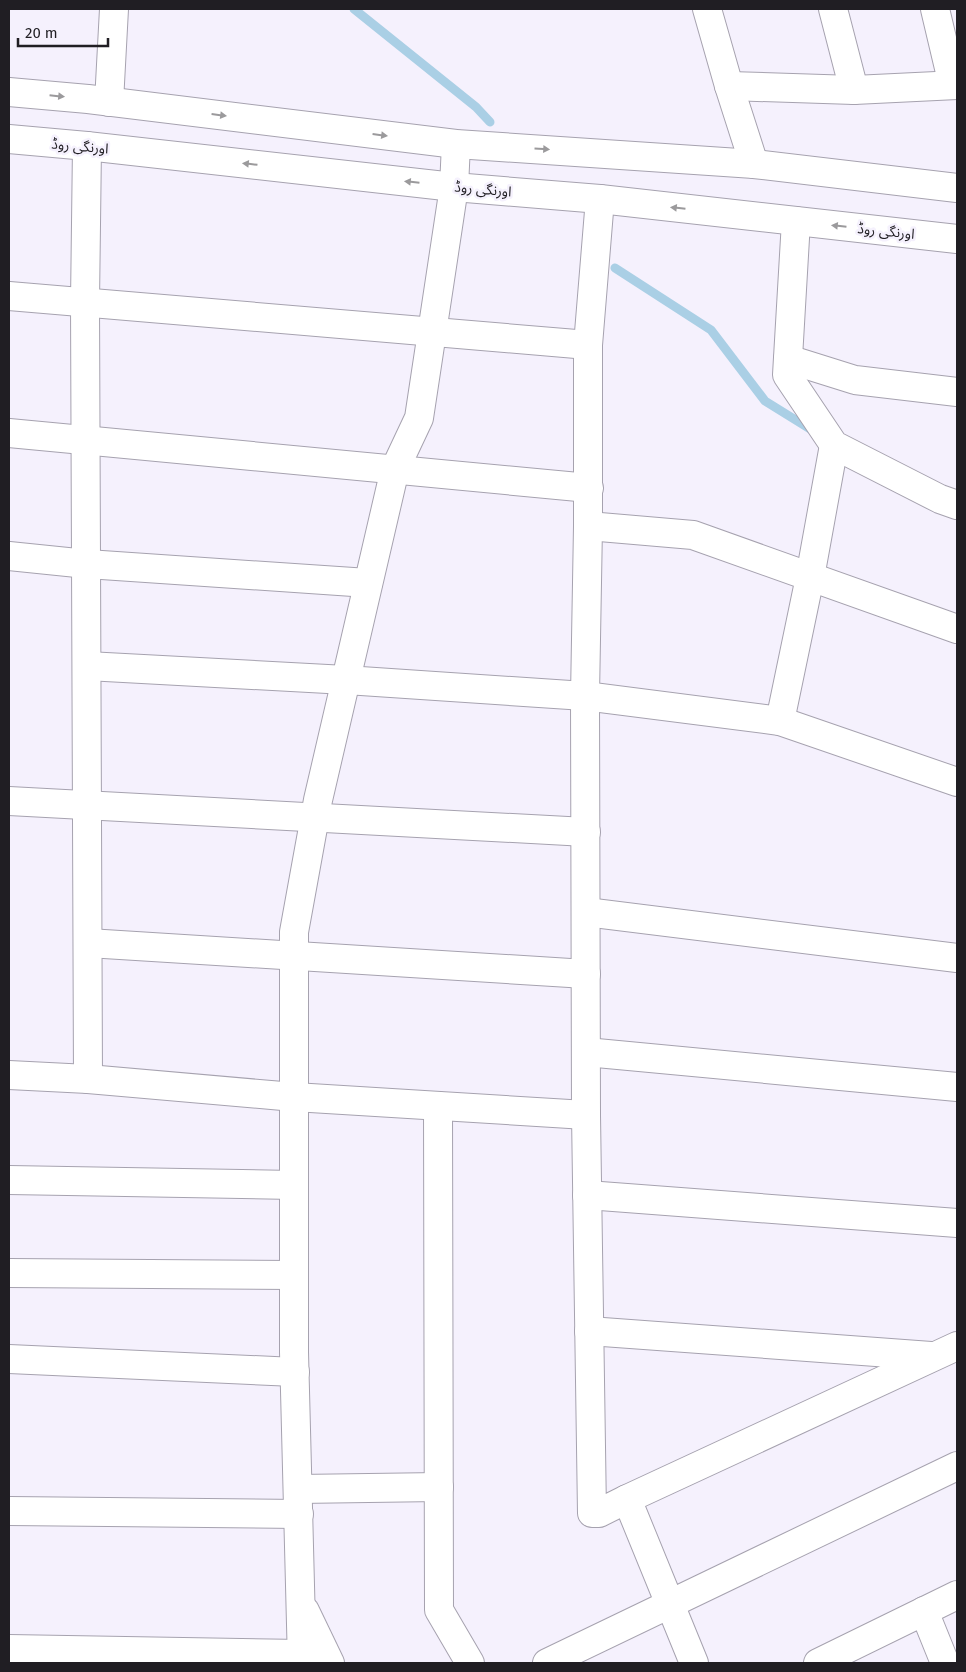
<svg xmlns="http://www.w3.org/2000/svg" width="966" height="1672" viewBox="0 0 966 1672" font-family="'Fira Sans','Noto Sans Arabic',sans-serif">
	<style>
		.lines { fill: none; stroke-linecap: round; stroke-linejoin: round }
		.stream { stroke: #aacfe5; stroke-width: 9 }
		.minor-casing { stroke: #a6a2af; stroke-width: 30 }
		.tertiary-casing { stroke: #a6a2af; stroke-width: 30 }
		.primary-casing { stroke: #a6a2af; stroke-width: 30 }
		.minor { stroke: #fff; stroke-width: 28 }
		.tertiary { stroke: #fff; stroke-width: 28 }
		.primary { stroke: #fff; stroke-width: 28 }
		.oneway { fill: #9b9a9c }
		.labels { text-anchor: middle; stroke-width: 5; stroke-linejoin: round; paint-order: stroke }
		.street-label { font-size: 14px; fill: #201e23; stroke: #f5f1fd }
	</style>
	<rect width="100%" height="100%" fill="#f5f1fd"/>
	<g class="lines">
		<!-- stream -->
		<g class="stream">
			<path d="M354,9l122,98 14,15"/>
			<path d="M615,268l96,62 54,71 50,31"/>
		</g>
		<!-- minor casing -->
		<g class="minor-casing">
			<g id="minor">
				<path d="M833,9l21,81"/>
				<path d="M935,9l18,76"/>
				<path d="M729,86l125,4 103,-5"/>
				<path d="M109,102l5,-93"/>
				<path d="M87,146l-2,156 3,777"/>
				<path d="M600,199l-12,146v181l-3,170 1,419 6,398h7l28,-14"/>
				<path d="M796,221l-9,154 47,70 106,54 17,6"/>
				<path d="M9,296l579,49"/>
				<path d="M788,359l67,21 102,12"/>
				<path d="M9,433l580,55"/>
				<path d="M588,526l105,9 264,94"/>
				<path d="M9,556l78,8 281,19"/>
				<path d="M87,666l259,14 239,16 195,25 177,61"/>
				<path d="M780,721l30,-144 24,-132"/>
				<path d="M9,801l577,31"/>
				<path d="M586,912l371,46"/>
				<path d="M88,943l498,31"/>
				<path d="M586,1052l371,35"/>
				<path d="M9,1075l79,4 206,18 292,18"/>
				<path d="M438,1106l1,504 31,53"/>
				<path d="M9,1180l285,5"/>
				<path d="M587,1195l370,28"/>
				<path d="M9,1273l285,2"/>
				<path d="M589,1331l342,25"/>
				<path d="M9,1359l286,13"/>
				<path d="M298,1489l141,-2"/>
				<path d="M9,1511l290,3"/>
				<path d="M305,1611l25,52"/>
				<path d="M924,1611l21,52"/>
				<path d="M9,1649l293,5"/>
				<path d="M302,1663l-8,-311v-420l24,-132 77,-331 24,-51 35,-231 2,-43"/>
				<path d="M547,1663l410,-197"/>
				<path d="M694,1663l-67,-164 330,-153"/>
				<path d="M818,1663l139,-68"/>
			</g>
		</g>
		<!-- tertiary casing -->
		<g class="tertiary-casing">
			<path id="tertiary" d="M707,9l22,77 25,78"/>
		</g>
		<!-- primary casing -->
		<g class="primary-casing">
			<g id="primary">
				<path d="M9,92l79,7 368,45 298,20 203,24"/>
				<path d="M9,139l78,7 367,41 146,12 357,40"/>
			</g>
		</g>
		<!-- minor -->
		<use href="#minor" class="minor"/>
		<!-- tertiary -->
		<use href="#tertiary" class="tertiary"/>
		<!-- primary -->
		<use href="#primary" class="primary"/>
	</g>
	<!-- one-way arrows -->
	<defs><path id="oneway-solid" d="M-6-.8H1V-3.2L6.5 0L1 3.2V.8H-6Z" transform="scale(1.25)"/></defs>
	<g class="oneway">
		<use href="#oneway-solid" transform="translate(57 96) rotate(6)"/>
		<use href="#oneway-solid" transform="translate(219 115) rotate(7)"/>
		<use href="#oneway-solid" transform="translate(380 135) rotate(7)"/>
		<use href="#oneway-solid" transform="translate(542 149) rotate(3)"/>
		<use href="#oneway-solid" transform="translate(250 164) rotate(-174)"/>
		<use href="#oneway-solid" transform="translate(412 182) rotate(-174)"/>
		<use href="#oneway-solid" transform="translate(678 208) rotate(-174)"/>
		<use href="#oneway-solid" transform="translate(839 226) rotate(-174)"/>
	</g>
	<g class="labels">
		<!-- street labels -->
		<g class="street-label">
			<text transform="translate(80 146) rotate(5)" y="5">اورنگی روڈ</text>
			<text transform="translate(483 189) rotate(5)" y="5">اورنگی روڈ</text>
			<text transform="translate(886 231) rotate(6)" y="5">اورنگی روڈ</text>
		</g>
	</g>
	<!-- border -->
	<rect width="966" height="1672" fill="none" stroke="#201e23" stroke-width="20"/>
	<!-- scale -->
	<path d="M18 38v8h90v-8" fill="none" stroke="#201e23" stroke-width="2.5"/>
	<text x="25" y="38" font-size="15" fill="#201e23" stroke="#f5f1fd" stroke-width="4" paint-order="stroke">20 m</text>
</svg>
